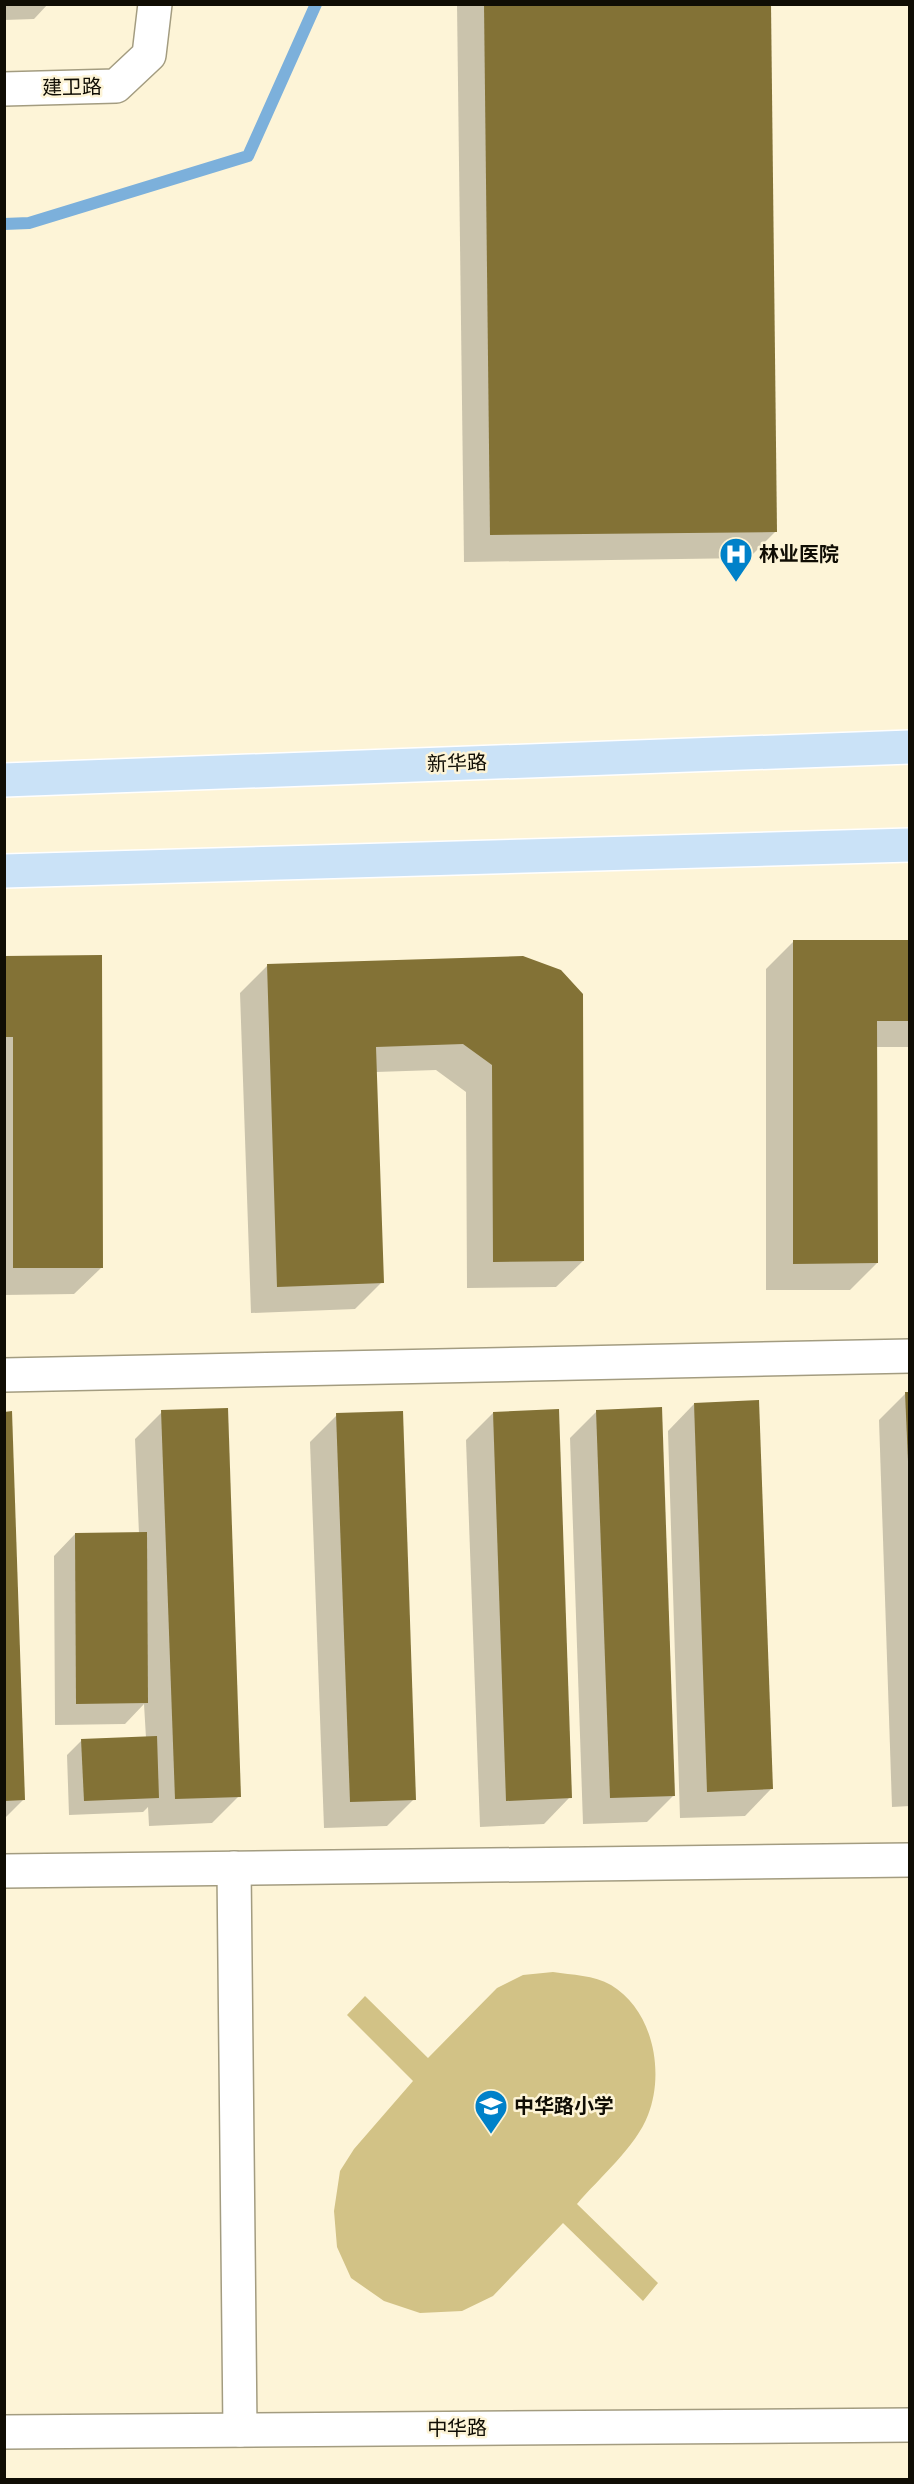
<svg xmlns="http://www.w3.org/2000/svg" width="914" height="2484" viewBox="0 0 914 2484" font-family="'Golos Text','Noto Sans SC',sans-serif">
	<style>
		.green { fill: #d2c286 }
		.shadow { fill: #0003 }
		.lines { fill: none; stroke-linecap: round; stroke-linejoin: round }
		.stream { stroke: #7cb0db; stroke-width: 12 }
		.building { fill: #837236 }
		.minor-casing { stroke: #a39c80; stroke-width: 36 }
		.major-casing { stroke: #fff; stroke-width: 36 }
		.minor { stroke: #fff; stroke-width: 33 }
		.major { stroke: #cae2f7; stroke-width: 33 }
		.labels { text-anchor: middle; stroke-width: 5; stroke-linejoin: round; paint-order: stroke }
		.street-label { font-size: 20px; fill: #100d04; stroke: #fdf4d7 }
		.poi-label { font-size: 20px; font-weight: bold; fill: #100d04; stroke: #fdf4d7; text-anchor: start }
	</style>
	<rect width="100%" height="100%" fill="#fdf4d7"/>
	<!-- green -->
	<path class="green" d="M553,1972c19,3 41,3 58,13 42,25 54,87 37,130 -12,32 -49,63 -71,89l81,79 -15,18 -80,-78 -70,73 -31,15 -42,2 -36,-12 -33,-23 -14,-31 -3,-36 6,-40 14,-22 59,-68 -66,-66 18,-19 63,62 69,-70 26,-13z"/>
	<!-- shadow -->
	<g class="shadow">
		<path d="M4,4h44l-14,15 -30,1z"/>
		<path d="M457,4h313l6,527 -27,27 -285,4z"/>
		<path d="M910,941v106h-34l1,216 -27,27h-84v-321l27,-27z"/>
		<path d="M4,957l97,311 -27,26 -70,1z"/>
		<path d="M267,966l293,5 23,290 -27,26 -89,1 -1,-196 -30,-22 -60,2 6,210 -27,27 -104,4 -11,-320z"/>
		<path d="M906,1393h4v413l-18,1 -13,-387z"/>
		<path d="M694,1404l77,385 -26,27 -65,2 -12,-387z"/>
		<path d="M597,1411l77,384 -27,27 -64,2 -13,-386z"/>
		<path d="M162,1412l77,384 -27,27 -63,3 -1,-19 -5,5 -74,3 -2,-60 15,-15 64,-2 -2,-34 -19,20 -70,1 -1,-169 21,-22h64l-4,-95z"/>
		<path d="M4,1413l20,386 -20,20z"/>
		<path d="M493,1413l77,384 -26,27 -64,3 -14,-387z"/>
		<path d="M337,1415l77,384 -27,27 -63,2 -14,-386z"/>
	</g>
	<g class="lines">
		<!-- stream -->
		<path class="stream" d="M4,224l25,-1 219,-67 68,-152"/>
	</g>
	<!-- building -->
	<g class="building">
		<path d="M484,4h287l6,528 -287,3z"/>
		<path d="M793,940h117v81h-33l1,242 -85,1z"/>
		<path d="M102,955l1,313h-90v-231h-9v-81z"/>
		<path d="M523,956l38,14 22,24 1,267 -91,1 -1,-197 -29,-21 -87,3 8,236 -107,4 -10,-323z"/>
		<path d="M905,1392h5v68l-2,1z"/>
		<path d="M759,1400l14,389 -66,3 -13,-389z"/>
		<path d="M662,1407l13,389 -65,2 -14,-388z"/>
		<path d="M228,1408l13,389 -66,2 -14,-389z"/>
		<path d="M559,1409l13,389 -66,3 -13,-389z"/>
		<path d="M12,1411l13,389 -21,1v-389z"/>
		<path d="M403,1411l13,389 -66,2 -14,-389z"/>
		<path d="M147,1532l1,171 -72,1 -1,-171z"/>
		<path d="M157,1736l2,62 -75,3 -3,-62z"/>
	</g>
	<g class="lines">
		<!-- minor casing -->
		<g class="minor-casing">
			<g id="minor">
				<path d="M4,89l112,-3 33,-31 6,-51"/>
				<path d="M4,1375l906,-19"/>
				<path d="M234,1868l6,562"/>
				<path d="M4,1871l906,-11"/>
				<path d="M4,2432l906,-7"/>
			</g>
		</g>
		<!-- major casing -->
		<g class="major-casing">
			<g id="major">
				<path d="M4,780l906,-33"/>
				<path d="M4,871l906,-26"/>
			</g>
		</g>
		<!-- minor -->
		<use href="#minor" class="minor"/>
		<!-- major -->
		<use href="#major" class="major"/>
	</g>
	<!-- icons -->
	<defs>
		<g id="hospital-pin" transform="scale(1.725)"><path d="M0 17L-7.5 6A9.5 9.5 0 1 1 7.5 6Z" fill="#0081c9" stroke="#fdf4d7"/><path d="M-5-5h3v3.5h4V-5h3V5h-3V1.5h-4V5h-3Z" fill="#fff"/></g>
		<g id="school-pin" transform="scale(1.725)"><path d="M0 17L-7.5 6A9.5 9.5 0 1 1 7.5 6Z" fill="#0081c9" stroke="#fdf4d7"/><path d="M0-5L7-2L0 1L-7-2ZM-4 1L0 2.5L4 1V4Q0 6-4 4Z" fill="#fff"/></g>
	</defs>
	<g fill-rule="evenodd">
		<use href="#hospital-pin" x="736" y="554"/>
		<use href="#school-pin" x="491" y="2106"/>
	</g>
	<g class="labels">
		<!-- street labels -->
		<g class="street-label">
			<text transform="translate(72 87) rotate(-1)" y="7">建卫路</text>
			<text transform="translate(457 763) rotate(-2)" y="7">新华路</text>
			<text x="457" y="2435">中华路</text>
		</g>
		<!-- poi labels -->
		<g class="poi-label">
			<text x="759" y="561">林业医院</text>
			<text x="514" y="2113">中华路小学</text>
		</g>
	</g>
	<!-- border -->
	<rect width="914" height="2484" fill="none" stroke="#100d04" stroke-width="12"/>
</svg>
